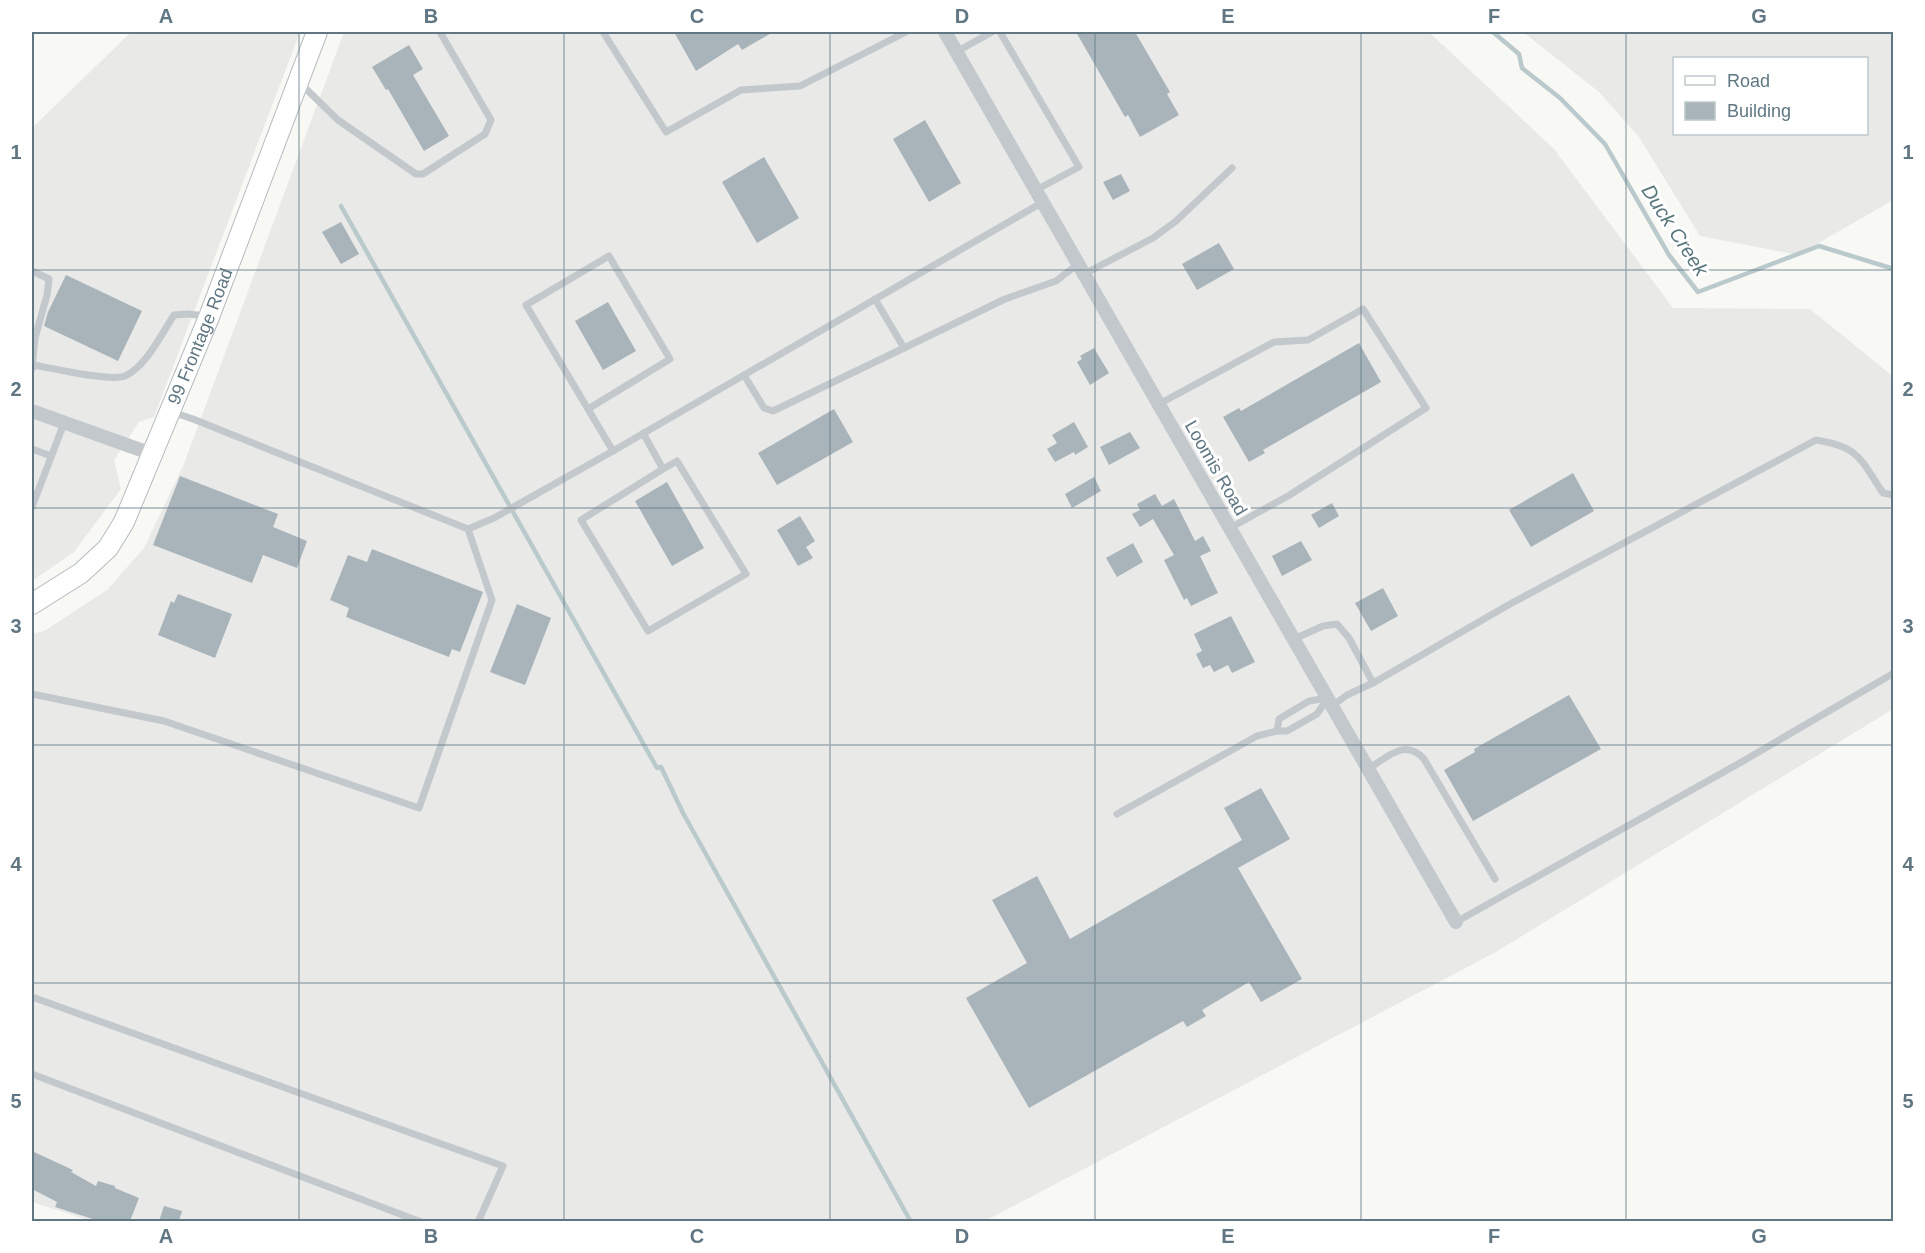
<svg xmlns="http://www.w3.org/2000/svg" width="1925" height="1253" viewBox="0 0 1925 1253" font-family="Helvetica,sans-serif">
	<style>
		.built { fill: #e9e9e8; fill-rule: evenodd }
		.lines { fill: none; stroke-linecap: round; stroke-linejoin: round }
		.stream { stroke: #bac9cc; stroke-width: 4.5 }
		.building { fill: #a8b4ba }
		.secondary-casing { stroke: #b4bcc0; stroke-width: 22 }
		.lane { stroke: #c2c8cb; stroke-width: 7 }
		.street { stroke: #c2c8cb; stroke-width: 14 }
		.secondary { stroke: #fff; stroke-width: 20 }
		.grid { fill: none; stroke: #607783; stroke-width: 1.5; stroke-opacity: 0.55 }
		.labels { text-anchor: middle; stroke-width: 6; stroke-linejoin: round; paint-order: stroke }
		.street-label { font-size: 18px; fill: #607783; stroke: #fff }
		.water-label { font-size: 20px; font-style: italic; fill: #5a777d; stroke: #fff }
		.neatline { fill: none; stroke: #607783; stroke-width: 2 }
		.grid-label { font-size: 20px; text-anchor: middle; font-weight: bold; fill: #607783 }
	</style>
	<rect width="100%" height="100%" fill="#f8f8f4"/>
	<!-- built -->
	<g class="built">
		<path d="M131,32h169l-146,385 -15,5 -25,38 7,29 -47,63 -42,29v-453z"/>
		<path d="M344,32h1085l125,117 119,159 137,1 80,65 4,14 -1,321 -399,244 -509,268 -891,1 -62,-20v-568l12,-3 63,-41 37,-42 40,-84z"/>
		<path d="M1523,32h370v168l-95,55 -98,-19 -61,-99 -40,-45zM1674,58h192v76h-192z"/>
	</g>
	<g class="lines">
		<!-- stream -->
		<g class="stream">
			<path d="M1493,32l26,22 3,14 38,30 45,46 64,111 29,37 121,-46 75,23"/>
			<path d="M341,206l316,562 4,-1 22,46 44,79 184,330"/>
		</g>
	</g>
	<!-- building -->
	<g class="building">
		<path d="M674,32h99l-31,18 -4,-6 -42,27z"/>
		<path d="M1076,32h59l35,60 -3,2 12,21 -39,22 -12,-22 -3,2z"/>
		<path d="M409,45l14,24 -10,6 36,61 -25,15 -36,-62 -2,1 -14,-23z"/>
		<path d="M925,120l36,63 -32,19 -36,-63z"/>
		<path d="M764,157l35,61 -42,25 -35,-61z"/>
		<path d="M1121,174l9,17 -17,9 -10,-18z"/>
		<path d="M341,222l18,32 -18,10 -19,-32z"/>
		<path d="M1219,243l15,26 -37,21 -15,-26z"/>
		<path d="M66,275l76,36 -24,50 -74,-35 4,-14z"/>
		<path d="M608,302l28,49 -33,19 -28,-49z"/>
		<path d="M1359,343l22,39 -118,68 2,3 -16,9 -26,-45 16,-9 2,3z"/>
		<path d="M1094,348l15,25 -19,12 -13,-23 5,-3 -2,-3z"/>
		<path d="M834,409l19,33 -76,43 -19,-32z"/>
		<path d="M1074,422l14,25 -13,8 -1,-3 -19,10 -8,-13 10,-6 -5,-8z"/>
		<path d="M1130,432l10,16 -31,17 -9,-18z"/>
		<path d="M1573,473l21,38 -63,36 -22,-37z"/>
		<path d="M180,476l98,38 -5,13 34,14 -10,27 -34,-13 -11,28 -99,-38z"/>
		<path d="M1094,477l7,14 -29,17 -7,-14z"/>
		<path d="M667,482l37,66 -32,18 -37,-65z"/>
		<path d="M1155,494l7,12 12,-7 21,42 8,-5 8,15 -11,5 18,37 -27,13 -4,-8 -3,2 -20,-40 10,-5 -21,-36 -13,8 -8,-13 8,-4 -3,-6z"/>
		<path d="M1332,503l7,13 -20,12 -8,-13z"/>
		<path d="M800,516l15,25 -9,6 7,11 -15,8 -21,-36z"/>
		<path d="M1301,541l11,19 -30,16 -10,-20z"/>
		<path d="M1133,543l10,19 -26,15 -11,-19z"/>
		<path d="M372,549l111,43 -23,60 -8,-3 -3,8 -103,-40 3,-9 -19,-8 18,-45 19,7z"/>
		<path d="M1383,588l15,28 -27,15 -16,-28z"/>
		<path d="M178,594l54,20 -17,44 -57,-23 13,-34 3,2z"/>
		<path d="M517,604l34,14 -26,67 -35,-13z"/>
		<path d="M1231,616l24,46 -23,11 -4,-8 -14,7 -4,-7 -7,3 -7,-14 6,-3 -8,-17z"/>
		<path d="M1569,695l32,54 -128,72 -29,-51 31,-18 -1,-3z"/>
		<path d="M1261,788l29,51 -52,29 64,111 -41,23 -12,-20 -47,28 4,6 -19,11 -4,-6 -154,87 -63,-110 61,-35 -35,-63 45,-24 33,63 172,-99 -18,-32z"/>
		<path d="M32,1151l41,19 -2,2 25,14 2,-5 17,5v2l24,10 -9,23h-31l-44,-14 2,-5 -25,-13z"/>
		<path d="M164,1206l18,5 -3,10h-20z"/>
	</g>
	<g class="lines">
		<!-- secondary casing -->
		<g class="secondary-casing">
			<g id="secondary">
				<path id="s1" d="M32,604l49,-31 27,-25 16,-26 85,-205 108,-285"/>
			</g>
		</g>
		<!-- lane -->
		<g class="lane">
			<path d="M603,32l63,100 75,-42 59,-4 106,-54"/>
			<path d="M1000,32l79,135 -43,23"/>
			<path d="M956,52l36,-20"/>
			<path d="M300,83l38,37 78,54h7l62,-40 6,-14 -51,-88"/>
			<path d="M32,271l17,8 -2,16 -12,43 -3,31"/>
			<path d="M1084,274l69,-36 23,-17 56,-53"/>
			<path d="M875,299l29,49 101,-49 51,-18 22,-17"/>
			<path d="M33,365c18,3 77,17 92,11 21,-9 37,-43 49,-61l14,-1 18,2"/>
			<path d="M744,375l20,33 9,3 131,-63"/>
			<path d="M1159,404l115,-62 34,-2 55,-31 63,99 -138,88 -58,32"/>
			<path d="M588,409l82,-50 -61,-103 -83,49 87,146 430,-249"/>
			<path d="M643,433l20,36 -82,51 67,111 98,-57 -69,-113 -14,8"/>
			<path d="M32,449l19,7"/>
			<path d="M32,507l32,-84"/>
			<path d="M468,529l26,-11 119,-67"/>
			<path d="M1294,639l29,-13 14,-2 12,14 24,45"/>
			<path d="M32,694l132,27 255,87 73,-208 -24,-71 -275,-110 -21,-7"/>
			<path d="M1328,698l-11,16 -30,17h-10l2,-12 30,-18z"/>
			<path d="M1332,706l15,-11 26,-12 137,-79 306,-164c44,7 44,19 67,53l11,2"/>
			<path d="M1368,769c20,-12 36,-31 56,-10l71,120"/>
			<path d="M1117,814l140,-78 20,-5"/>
			<path d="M1456,922l282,-158 156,-91"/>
			<path d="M32,997l471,169 -25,56"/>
			<path d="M32,1074l389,148"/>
		</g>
		<!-- street -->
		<g class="street">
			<path d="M945,32l511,890"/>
			<path d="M32,411l120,43"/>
		</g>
		<!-- secondary -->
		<use href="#secondary" class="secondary"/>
	</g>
	<!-- grid -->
	<path class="grid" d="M299,32v1190M564,32v1190M830,32v1190M1095,32v1190M1361,32v1190M1626,32v1190M32,270h1862M32,508h1862M32,745h1862M32,983h1862"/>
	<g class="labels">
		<!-- street labels -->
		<g class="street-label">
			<text dy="6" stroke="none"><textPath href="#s1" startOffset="326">99 Frontage Road</textPath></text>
			<text transform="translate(1216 468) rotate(60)" y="6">Loomis Road</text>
		</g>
		<!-- water labels -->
		<g class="water-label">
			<text transform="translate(1675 230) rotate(57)" y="7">Duck Creek</text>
		</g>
	</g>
	<!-- border -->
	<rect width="1925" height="1253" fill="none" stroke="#ffffff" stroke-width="66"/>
	<!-- legend -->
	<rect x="1673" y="57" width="195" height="78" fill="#ffffff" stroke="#bfc9cd" stroke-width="1.5"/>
	<rect x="1685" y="76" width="30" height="9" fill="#ffffff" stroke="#bfc9cd" stroke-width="1.5"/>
	<text x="1727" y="87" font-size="18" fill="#607783">Road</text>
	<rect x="1685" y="102" width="30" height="18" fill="#a8b4ba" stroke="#bfc9cd" stroke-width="1.5"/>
	<text x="1727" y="117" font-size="18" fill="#607783">Building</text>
	<rect x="33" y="33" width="1859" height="1187" class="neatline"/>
	<g class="grid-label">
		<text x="166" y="23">A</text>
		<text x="431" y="23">B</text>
		<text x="697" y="23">C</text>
		<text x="962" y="23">D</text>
		<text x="1228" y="23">E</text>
		<text x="1494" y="23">F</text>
		<text x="1759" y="23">G</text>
		<text x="16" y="159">1</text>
		<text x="1908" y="159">1</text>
		<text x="16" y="396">2</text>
		<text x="1908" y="396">2</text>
		<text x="16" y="633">3</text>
		<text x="1908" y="633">3</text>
		<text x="16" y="871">4</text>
		<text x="1908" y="871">4</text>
		<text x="16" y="1108">5</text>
		<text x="1908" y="1108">5</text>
		<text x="166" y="1243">A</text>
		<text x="431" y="1243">B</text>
		<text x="697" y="1243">C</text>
		<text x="962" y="1243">D</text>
		<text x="1228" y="1243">E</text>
		<text x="1494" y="1243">F</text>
		<text x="1759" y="1243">G</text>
	</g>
</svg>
